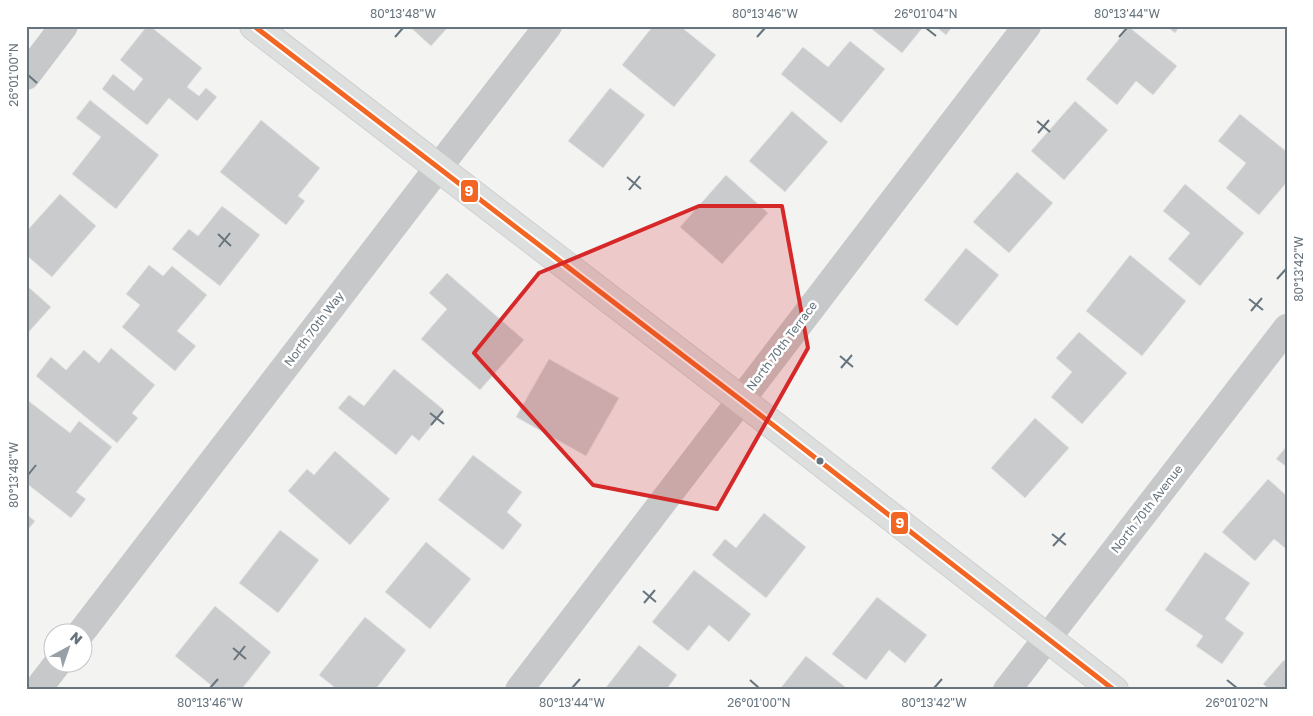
<svg xmlns="http://www.w3.org/2000/svg" width="1313" height="716" viewBox="0 0 1313 716" font-family="'Golos Text',sans-serif">
	<style>
		.building { fill: #cacbcc; stroke: #e2e2e2 }
		.lines { fill: none; stroke-linecap: round; stroke-linejoin: round }
		.secondary-casing { stroke: #d0d0d0; stroke-width: 30 }
		.street { stroke: #c7c8c9; stroke-width: 28 }
		.secondary { stroke: #dddede; stroke-width: 28 }
		.bus-1-casing { stroke: #fff; stroke-width: 9 }
		.bus-1 { stroke: #f26522; stroke-width: 5 }
		.marked { fill: #d62828; fill-opacity: 0.2; stroke: #d62828; stroke-width: 4; stroke-linejoin: round }
		.ticks { fill: none; stroke: #66747e; stroke-width: 2 }
		.bus-dot { fill: #66747e; stroke: #fff; stroke-width: 2 }
		.labels { text-anchor: middle; stroke-width: 5; stroke-linejoin: round; paint-order: stroke }
		.street-label { font-size: 12px; fill: #66747e; stroke: #fff }
		.line-badge { stroke: #fff; stroke-width: 2 }
		.badge-label { font-size: 14px; text-anchor: middle; font-weight: bold; fill: #fff }
		.neatline { fill: none; stroke: #66747e; stroke-width: 2 }
		.ticks-label { font-size: 12px; text-anchor: middle; fill: #66747e }
	</style>
	<rect width="100%" height="100%" fill="#f3f3f2"/>
	<!-- building -->
	<g class="building">
		<path d="M147,26h3l52,42 -15,19 12,9 7,-8 11,9 -20,24 -28,-23 -22,27 -45,-36 11,-15 21,17 9,-12 -23,-19z"/>
		<path d="M409,26h40l-18,20z"/>
		<path d="M653,26h27l36,29 -42,52 -52,-42z"/>
		<path d="M868,26h56l-22,27z"/>
		<path d="M935,26h18l-7,9z"/>
		<path d="M1166,26h14l-5,7z"/>
		<path d="M1129,27l48,39 -24,29 -17,-14 -19,24 -31,-26z"/>
		<path d="M850,41l35,28 -44,54 -60,-49 22,-27 25,20z"/>
		<path d="M610,88l35,27 -42,53 -35,-27z"/>
		<path d="M90,100l69,55 -43,54 -44,-35 29,-37 -25,-19z"/>
		<path d="M1075,101l33,29 -44,50 -33,-29z"/>
		<path d="M792,111l36,31 -43,50 -36,-31z"/>
		<path d="M1240,114l47,38v30l-28,33 -33,-27 20,-25 -28,-22z"/>
		<path d="M261,120l59,48 -22,28 7,5 -19,24 -66,-53z"/>
		<path d="M1017,172l36,31 -44,50 -36,-31z"/>
		<path d="M726,175l42,38 -46,51 -42,-37z"/>
		<path d="M1185,184l59,49 -44,53 -32,-27 22,-26 -27,-22z"/>
		<path d="M60,194l36,32 -44,51 -26,-22v-23z"/>
		<path d="M222,206l38,29 -40,51 -48,-37 17,-20 9,7z"/>
		<path d="M966,248l33,27 -42,51 -33,-26z"/>
		<path d="M1130,255l56,46 -44,55 -56,-45z"/>
		<path d="M149,265l14,11 9,-10 35,29 -30,36 19,15 -21,25 -53,-44 18,-22 -14,-11z"/>
		<path d="M447,273l77,67 -44,50 -59,-51 26,-30 -18,-16z"/>
		<path d="M26,285l25,22 -25,28z"/>
		<path d="M1079,332l48,41 -45,51 -31,-27 21,-25 -16,-14z"/>
		<path d="M111,348l44,37 -23,28 6,5 -21,25 -81,-67 15,-19 15,13 18,-20 15,13z"/>
		<path d="M549,359l70,39 -33,58 -70,-39z"/>
		<path d="M394,369l50,41 -25,31 -7,-6 -16,20 -58,-47 11,-13 15,11z"/>
		<path d="M26,399l44,34 9,-12 33,26 -36,45 10,7 -15,19 -45,-35z"/>
		<path d="M1035,418l34,30 -44,50 -34,-30z"/>
		<path d="M1287,446v21l-11,-8z"/>
		<path d="M335,451l55,48 -40,46 -62,-54 19,-22 7,6z"/>
		<path d="M473,455l49,37 -15,20 15,13 -19,25 -65,-50z"/>
		<path d="M1268,479l19,17v50l-2,2 -11,-9 -19,22 -33,-29z"/>
		<path d="M764,513l42,34 -40,51 -54,-43 13,-16 11,9z"/>
		<path d="M26,514l9,7 -9,11z"/>
		<path d="M280,530l39,30 -41,53 -39,-30z"/>
		<path d="M426,542l45,37 -41,50 -45,-37z"/>
		<path d="M1205,552l45,31 -25,36 19,14 -22,31 -26,-18 7,-10 -38,-26z"/>
		<path d="M694,570l57,44 -22,28 -20,-17 -21,26 -36,-29z"/>
		<path d="M877,597l50,38 -22,28 -16,-13 -23,30 -34,-26z"/>
		<path d="M215,606l56,46 -30,38h-24l-42,-34z"/>
		<path d="M365,617l41,33 -31,40h-37l-19,-15z"/>
		<path d="M639,645l38,30 -11,15h-62z"/>
		<path d="M806,656l43,34 -69,-1z"/>
		<path d="M1284,660l3,2v28h-17l-7,-6z"/>
	</g>
	<g class="lines">
		<!-- secondary casing -->
		<g class="secondary-casing">
			<path id="secondary" d="M254,26l487,374 373,290"/>
		</g>
		<!-- street -->
		<g class="street">
			<path d="M26,76l38,-50"/>
			<path d="M80,634l358,-466 110,-142"/>
			<path d="M37,690l20,-26"/>
			<path d="M519,690l508,-664"/>
			<path d="M1007,690l280,-362"/>
		</g>
		<!-- secondary -->
		<use href="#secondary" class="secondary"/>
		<!-- bus-1 casing -->
		<g class="bus-1-casing">
			<path id="bus-1" d="M254,26l487,374 373,290"/>
		</g>
		<!-- bus-1 -->
		<use href="#bus-1" class="bus-1"/>
	</g>
	<!-- marked area -->
	<path class="marked" d="M699,206h83l26,142 -91,161 -124,-24 -119,-132 65,-80z"/>
	<!-- ticks -->
	<path class="ticks" d="M926,28l10,8M395,37l8,-9M757,37l8,-9M1119,37l8,-9M28,75l9,8M1037,121l13,11M1038,133l11,-13M627,177l14,12M629,190l11,-14M218,234l13,12M219,247l11,-14M1277,279l9,-10M1249,299l14,11M1251,311l11,-13M840,356l13,11M841,368l11,-13M430,413l14,11M431,425l12,-14M28,475l8,-10M1052,534l14,11M1053,546l12,-13M643,591l13,11M644,603l11,-13M233,648l13,11M234,660l11,-14M750,680l9,8M1227,680l10,8M210,688l8,-9M572,688l8,-9M934,688l8,-9"/>
	<!-- markers -->
	<circle class="bus-dot" cx="820" cy="461" r="4.5"/>
	<g class="labels">
		<!-- street labels -->
		<g class="street-label">
			<text transform="translate(314 329) rotate(-53)" y="4">North 70th Way</text>
			<text transform="translate(782 346) rotate(-53)" y="4">North 70th Terrace</text>
			<text transform="translate(1147 509) rotate(-52)" y="4">North 70th Avenue</text>
		</g>
	</g>
	<g class="line-badge">
		<rect x="460" y="179" width="19" height="24" rx="5" fill="#f26522"/>
		<rect x="890" y="511" width="19" height="24" rx="5" fill="#f26522"/>
	</g>
	<g class="badge-label">
		<text x="469" y="196">9</text>
		<text x="900" y="528">9</text>
	</g>
	<!-- border -->
	<rect width="1313" height="716" fill="none" stroke="#ffffff" stroke-width="55"/>
	<!-- north arrow -->
	<g transform="translate(68 648) rotate(40)"><circle r="24" fill="#ffffff" stroke="#c2c7cb"/>
	<path d="M0-4L9 19L0 12L-9 19Z" fill="#97a0a7"/>
	<text y="-8" font-size="14" font-weight="bold" text-anchor="middle" fill="#66747e">N</text>
	</g>
	<rect x="28" y="28" width="1258" height="660" class="neatline"/>
	<g class="ticks-label">
		<text x="403" y="18">80°13'48"W</text>
		<text x="765" y="18">80°13'46"W</text>
		<text x="926" y="18">26°01'04"N</text>
		<text x="1127" y="18">80°13'44"W</text>
		<text transform="translate(14 75) rotate(-90)" y="4">26°01'00"N</text>
		<text transform="translate(1299 269) rotate(-90)" y="4">80°13'42"W</text>
		<text transform="translate(14 475) rotate(-90)" y="4">80°13'48"W</text>
		<text x="210" y="707">80°13'46"W</text>
		<text x="572" y="707">80°13'44"W</text>
		<text x="759" y="707">26°01'00"N</text>
		<text x="934" y="707">80°13'42"W</text>
		<text x="1237" y="707">26°01'02"N</text>
	</g>
</svg>
